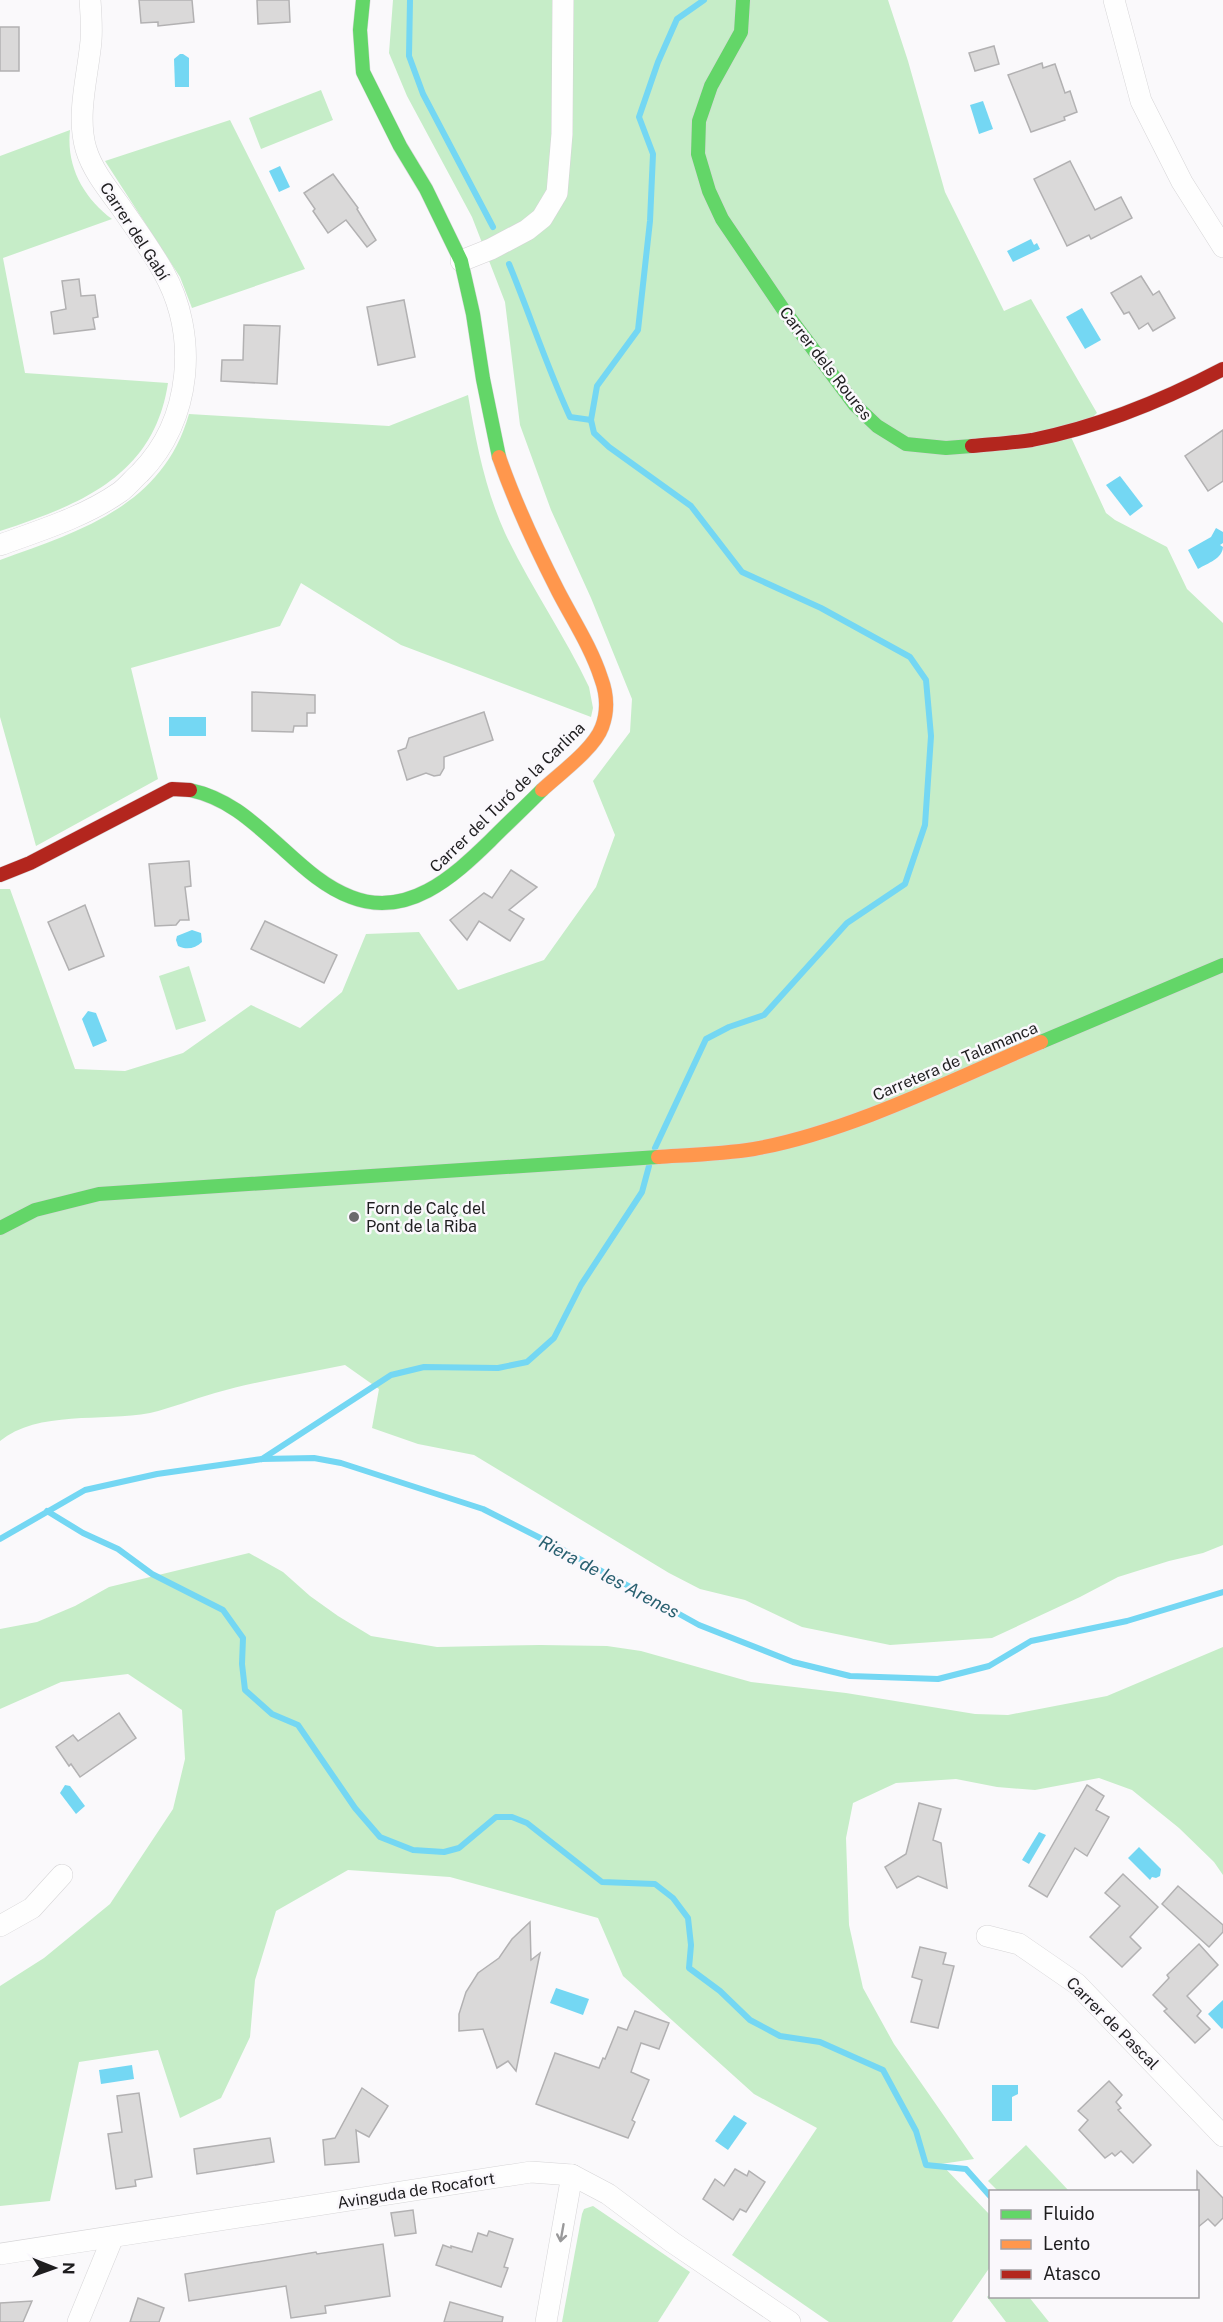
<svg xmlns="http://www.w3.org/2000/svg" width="1223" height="2322" viewBox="0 0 1223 2322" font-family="'Public Sans',sans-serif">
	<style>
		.green { fill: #c6edc8 }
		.water { fill: #74d7f3 }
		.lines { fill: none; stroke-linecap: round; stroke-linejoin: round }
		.stream { stroke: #74d7f3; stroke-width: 6 }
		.building { fill: #dad9d9; stroke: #b2b1b2; stroke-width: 1.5 }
		.street-casing { stroke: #d6d5d7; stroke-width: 22 }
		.fast-casing { stroke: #d6d5d7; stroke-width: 15 }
		.slow-casing { stroke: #d6d5d7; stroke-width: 15 }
		.jam-casing { stroke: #d6d5d7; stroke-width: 15 }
		.street { stroke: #fefefe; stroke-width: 21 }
		.fast { stroke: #63d668; stroke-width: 14 }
		.slow { stroke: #ff974d; stroke-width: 14 }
		.jam { stroke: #b3261e; stroke-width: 14 }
		.oneway { stroke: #99999a }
		.poi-dot { fill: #6b6a6c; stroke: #faf8fc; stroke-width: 2 }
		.labels { text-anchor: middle; stroke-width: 5; stroke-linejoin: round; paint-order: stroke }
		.street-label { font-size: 16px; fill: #1e1d1f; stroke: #faf8fc }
		.poi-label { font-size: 16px; fill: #1e1d1f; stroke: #faf8fc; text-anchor: start }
		.water-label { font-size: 18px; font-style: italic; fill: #296070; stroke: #faf8fc }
	</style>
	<rect width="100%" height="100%" fill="#faf9fb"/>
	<!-- green -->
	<g class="green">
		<path d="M393,0h495l20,61 37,131 59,119 27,-12 66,114 -26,24 35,76 9,7 52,27 20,42 36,34v922l-20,8 -34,8 -51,16 -38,20 -88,41 -102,7 -88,-18 -57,-27 -45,-11 -31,-16 -195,-118 -56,-11 -46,-16 7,-39 -34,-24c-43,9 -88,16 -130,28 -22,6 -43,15 -65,20 -48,9 -112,-3 -150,28v-552h10l65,180 50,2 58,-18 68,-48 49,23 42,-36 24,-58 53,-2 39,58 86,-30 52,-73 19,-52 -22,-54 37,-49 2,-33 -41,-101 -40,-88 -31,-85 -15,-123 -33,-85 -65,-121 -18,-43z"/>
		<path d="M321,90l12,30 -72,29 -12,-31z"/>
		<path d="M230,120l75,149 -113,39 -12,-31 -75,-116z"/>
		<path d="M70,130c-4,37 14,68 42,89l-109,39 22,115 143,10c-14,93 -88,122 -168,148v-375z"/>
		<path d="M468,395c8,47 17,94 37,138 25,53 59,101 84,154l4,21 -2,9 -190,-72 -100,-62 -21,43 -149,42 27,111 -122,67 -36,-129v-157c80,-29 163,-54 189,-146l200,12z"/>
		<path d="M189,966l17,55 -30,9 -17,-54z"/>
		<path d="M249,1553l34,19 27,24 28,20 33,20 66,11 103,-2 67,1 34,5 110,31 95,11 129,21 33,1 99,-19 116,-49v228l-9,-13 -35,-34 -47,-38 -33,-12 -64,12 -38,-3 -41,-8 -60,4 -43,20 -7,35 3,87 14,63 31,56 80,115 -33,5 49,51v52l-38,55h-123l-97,-67 85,-127 -63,-34 -131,-118 -25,-58 -148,-41 -102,-7 -72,41 -21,69 -5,57 -29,61 -41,20 -22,-68 -79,12 -29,139 -50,5v-220l44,-28 66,-54 63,-95 12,-50 -3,-49 -54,-36 -67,8 -61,27v-80l37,-7 38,-16 34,-19z"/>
		<path d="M1026,2145l43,46h-71l-10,-10z"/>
		<path d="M593,2206l97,66 -32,50h-96l20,-108 2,-5z"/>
		<path d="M990,2294v2l39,1 20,25h-43l-19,-25z"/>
	</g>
	<!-- water -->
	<g class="water">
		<path d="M180,54h3l6,4v29h-14l-1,-28z"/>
		<path d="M983,101l10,28 -14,5 -9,-29z"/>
		<path d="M280,166l10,21 -11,5 -10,-21z"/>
		<path d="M1031,239l3,6 3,-2 3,6 -27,13 -6,-11z"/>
		<path d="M1082,308l19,32 -16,9 -19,-32z"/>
		<path d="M1120,476l23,30 -13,10 -24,-31z"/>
		<path d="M1216,528l7,4v11l-3,2 3,2c-1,12 -15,16 -25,22l-10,-19 23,-13z"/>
		<rect x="169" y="717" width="37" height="19"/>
		<path d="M192,930l9,3 1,9c-7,7 -16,8 -24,4l-2,-6 1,-4z"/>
		<path d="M88,1011l8,2 11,28 -14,6 -11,-28z"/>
		<path d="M65,1785l5,1 15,20 -9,8 -16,-21z"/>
		<path d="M1039,1832l7,3 -17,29 -7,-4z"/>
		<path d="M1139,1847l22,22 -1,7 -4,2 -4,-1 -2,3 -22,-22z"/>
		<path d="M556,1988l33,11 -6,16 -33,-12z"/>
		<path d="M1223,2000v28l-1,1 -14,-15z"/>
		<path d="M132,2065l2,14 -33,5 -2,-14z"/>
		<path d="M992,2085h26v9l-6,3v24h-20z"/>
		<path d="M734,2115l13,8 -19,27 -13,-9z"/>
	</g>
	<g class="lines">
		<!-- stream -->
		<g class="stream">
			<path d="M410,0l-1,56 14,38 70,133"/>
			<path d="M509,264c21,51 38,103 61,153l21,3"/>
			<path d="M655,1148l51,-109 23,-12 35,-12 83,-92 58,-39 20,-59 6,-89 -5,-56 -16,-23 -89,-49 -79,-36 -51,-66 -82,-59 -15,-14 -3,-13 6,-34 41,-56 12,-109 3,-67 -14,-37 19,-55 19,-43 27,-19"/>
			<path d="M262,1459l129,-84 33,-8 74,1 29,-6 27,-24 27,-53 61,-93 7,-26"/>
			<path d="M47,1511l36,22 35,16 34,25 71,36 20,28 -1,26 3,26 27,24 26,11 57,83 25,29 33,13 31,2 15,-4 37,-31h16l15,6 75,59 53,2 18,14 15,20 3,27 -2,23 31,23 30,29 30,16 40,6 63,28 33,61 10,34 40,4 24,27"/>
			<path d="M0,1539l85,-49 72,-16 105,-15 52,-1 27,5 142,46 77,39 139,77 94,37 57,14 88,3 51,-13 42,-25 96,-20 96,-29"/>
		</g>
	</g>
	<!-- building -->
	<g class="building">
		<path d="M139,0h53l2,22 -36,4v-4l-17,1z"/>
		<path d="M257,0h32l1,22 -32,2z"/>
		<rect x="0" y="27" width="19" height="44"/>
		<path d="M994,46l5,18 -24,7 -6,-18z"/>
		<path d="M1042,63l1,5 12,-4 10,29 5,-2 7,21 -13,5 1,3 -34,12 -23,-57z"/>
		<path d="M1070,161l25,49 26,-13 11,21 -41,21 -2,-4 -22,11 -33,-67z"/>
		<path d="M333,174l25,34 -1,1 19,31 -9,7 -21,-27 -18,13 -15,-22 2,-2 -11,-16z"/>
		<path d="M1141,276l12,19 6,-4 16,27 -22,13 -5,-8 -9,6 -10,-17 -5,2 -13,-21z"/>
		<path d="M79,279l2,17 14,-1 3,22 -5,1 2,11 -41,5 -3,-22 15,-3 -4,-28z"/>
		<path d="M404,300l11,57 -37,8 -11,-58z"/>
		<path d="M244,325l36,1 -3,58 -56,-3 1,-21h21z"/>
		<path d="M1223,430v51l-15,10 -23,-35z"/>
		<path d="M252,692l63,3v18h-8v13h-13l-1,6 -41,-1z"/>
		<path d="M484,712l9,28 -49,17v11l-4,7 -6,1 -8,-3 -19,7 -9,-29 8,-3 3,-10z"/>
		<path d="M189,861l2,25 -6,1 4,33h-9l-4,5 -21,1 -6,-62z"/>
		<path d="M511,870l26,17 -28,23 15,9 -14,22 -31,-20 -12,19 -17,-20 34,-27 8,5z"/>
		<path d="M85,905l19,51 -35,14 -21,-48z"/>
		<path d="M265,921l72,34 -13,28 -73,-34z"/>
		<path d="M119,1713l17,25 -56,39 -9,-13 -2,2 -13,-19 17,-12 5,6z"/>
		<path d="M1087,1785l17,11 -8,14 13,7 -22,39 -12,-8 -28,49 -18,-11z"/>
		<path d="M919,1803l22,6 -8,31 8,3 6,45 -29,-12 -21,12 -12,-21 21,-13z"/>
		<path d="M1123,1874l35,33 -28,30 11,11 -19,19 -32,-30 30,-31 -15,-13z"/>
		<path d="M1178,1886l45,39v7l-14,15 -47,-43z"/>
		<path d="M530,1922l1,38 9,-7 -24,118 -8,-10 -11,7 -14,-39 -24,2v-17l7,-22 12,-19 21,-15 13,-19z"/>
		<path d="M1199,1944l19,21 -31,31 14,15 -4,5 13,13 -15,14 -31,-32 3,-2 -14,-14 16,-17 -2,-3z"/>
		<path d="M920,1947l26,6 -3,11 11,2 -16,62 -27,-6 11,-42 -10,-3z"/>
		<path d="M635,2011l34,12 -10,26 -18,-6 -10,29 18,8 -17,40 3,2 -7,16 -92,-34 19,-51 44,15 4,-10 2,1 13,-32 9,3z"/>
		<path d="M1109,2081l13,14 -6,7 5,6 -3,2 33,35 -18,18 -12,-12 -6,5 -3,-3 -7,5 -26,-28 9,-10 -10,-9z"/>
		<path d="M362,2088l26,18 -19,31 -13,-7 3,32 -34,3 -2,-25 12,-2z"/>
		<path d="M139,2093l13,84 -17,3 1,6 -20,3 -8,-55 14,-2 -5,-36z"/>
		<path d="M270,2138l4,24 -77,12 -3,-25z"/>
		<path d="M735,2169l12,7 2,-5 16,11 -19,30 -6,-3 -7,11 -30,-21 12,-20 9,7z"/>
		<path d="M1197,2171l26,27v20l-8,8 -7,-7 -11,9z"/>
		<path d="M413,2210l3,23 -21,3 -4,-23z"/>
		<path d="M489,2231l24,8 -9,28 4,1 -7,19 -65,-22 7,-20 8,3v-2l21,6 6,-19 9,3z"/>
		<path d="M383,2244l7,52 -65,10 1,7 -35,5 -5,-32 -97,15 -4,-27 131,-22 1,2z"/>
		<path d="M138,2298l26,10 -5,14h-29z"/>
		<path d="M32,2301l-9,21h-23v-19z"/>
		<path d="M450,2302l53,15 -1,5h-58z"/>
	</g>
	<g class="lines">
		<!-- street casing -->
		<g class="street-casing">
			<g id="street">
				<path d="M1114,0l27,101 41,81 41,65"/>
				<path d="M461,261l30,-12 36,-19 15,-12 15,-25 5,-59 1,-134"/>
				<path d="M0,545c41,-15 84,-28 120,-53 7,-5 13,-13 20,-19 52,-53 59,-138 23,-202 -13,-23 -29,-45 -45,-68 -12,-16 -26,-34 -32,-54 -10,-34 2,-74 5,-108 1,-13 0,-28 -1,-41"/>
				<path d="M0,1926l32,-18 30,-33"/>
				<path d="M987,1936l32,8 58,40 146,152"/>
				<path d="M0,2254l531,-82 41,3 36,19 64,48 118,80"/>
				<path d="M78,2322l35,-85"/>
				<path d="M546,2322l26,-147"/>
			</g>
		</g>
		<!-- fast casing -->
		<g class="fast-casing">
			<g id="fast">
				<path d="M363,0l-3,30 3,42 37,74 26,43 35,72 12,53 10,65 16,78"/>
				<path d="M743,0l-2,32 -30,54 -12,35 -1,33 11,37 13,28 61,90 72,96 22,21 29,18 40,4 26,-2"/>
				<path d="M190,790c38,8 63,32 91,57 21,19 43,40 70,50 56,22 102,-20 139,-56 17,-17 35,-34 52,-51"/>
				<path d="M1041,1042l182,-77"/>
				<path d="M0,1228l35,-18 64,-16 559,-37"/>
			</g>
		</g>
		<!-- slow casing -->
		<g class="slow-casing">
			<g id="slow">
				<path d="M499,457c16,46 37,91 59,134 15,29 33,56 43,87 6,16 7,33 1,49 -8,22 -43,47 -60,63"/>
				<path d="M658,1157c32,-2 65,-3 96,-8 95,-17 198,-69 287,-107"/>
			</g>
		</g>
		<!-- jam casing -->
		<g class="jam-casing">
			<g id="jam">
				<path d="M972,446c20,-2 40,-3 60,-6 66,-13 132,-40 191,-71"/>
				<path d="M0,875l30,-12 142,-74 18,1"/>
			</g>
		</g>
		<!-- street -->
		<use href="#street" class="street"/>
		<!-- fast -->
		<use href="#fast" class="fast"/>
		<!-- slow -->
		<use href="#slow" class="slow"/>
		<!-- jam -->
		<use href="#jam" class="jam"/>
	</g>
	<!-- one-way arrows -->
	<defs><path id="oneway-shaft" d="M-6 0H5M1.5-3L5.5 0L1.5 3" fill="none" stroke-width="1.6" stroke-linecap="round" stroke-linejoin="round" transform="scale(1.5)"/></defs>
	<use class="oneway" href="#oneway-shaft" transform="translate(562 2233) rotate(100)"/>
	<!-- markers -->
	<circle class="poi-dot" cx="354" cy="1217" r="6"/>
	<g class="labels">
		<!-- street labels -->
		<g class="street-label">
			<text transform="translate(135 231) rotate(57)" y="6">Carrer del Gabí</text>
			<text transform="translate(826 363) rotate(52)" y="6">Carrer dels Roures</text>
			<text transform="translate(507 797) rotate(-44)" y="6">Carrer del Turó de la Carlina</text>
			<text transform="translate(955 1061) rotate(-23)" y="6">Carretera de Talamanca</text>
			<text transform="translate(1113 2023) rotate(45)" y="6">Carrer de Pascal</text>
			<text transform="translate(416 2190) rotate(-9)" y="6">Avinguda de Rocafort</text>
		</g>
		<!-- poi labels -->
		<g class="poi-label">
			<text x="366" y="1214">Forn de Calç del<tspan x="366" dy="18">Pont de la Riba</tspan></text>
		</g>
		<!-- water labels -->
		<g class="water-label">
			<text transform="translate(609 1577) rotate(28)" y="6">Riera de les Arenes</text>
		</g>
	</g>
	<!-- legend -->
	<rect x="989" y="2190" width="210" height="108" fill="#faf8fc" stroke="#a2a0a4" stroke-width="1.5"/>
	<rect x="1001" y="2210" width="30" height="9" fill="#63d668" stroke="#a2a0a4" stroke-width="1.5"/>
	<text x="1043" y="2220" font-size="18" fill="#1e1d1f">Fluido</text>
	<rect x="1001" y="2240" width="30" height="9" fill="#ff974d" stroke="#a2a0a4" stroke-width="1.5"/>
	<text x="1043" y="2250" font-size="18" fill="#1e1d1f">Lento</text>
	<rect x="1001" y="2270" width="30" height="9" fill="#b3261e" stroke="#a2a0a4" stroke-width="1.5"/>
	<text x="1043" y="2280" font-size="18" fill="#1e1d1f">Atasco</text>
	<!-- north arrow -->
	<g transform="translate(54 2268) rotate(91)" stroke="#faf8fc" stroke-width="4.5" paint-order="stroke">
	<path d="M0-4.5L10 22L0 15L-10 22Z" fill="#1e1d1f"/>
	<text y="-9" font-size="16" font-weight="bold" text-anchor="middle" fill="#1e1d1f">N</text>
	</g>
</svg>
